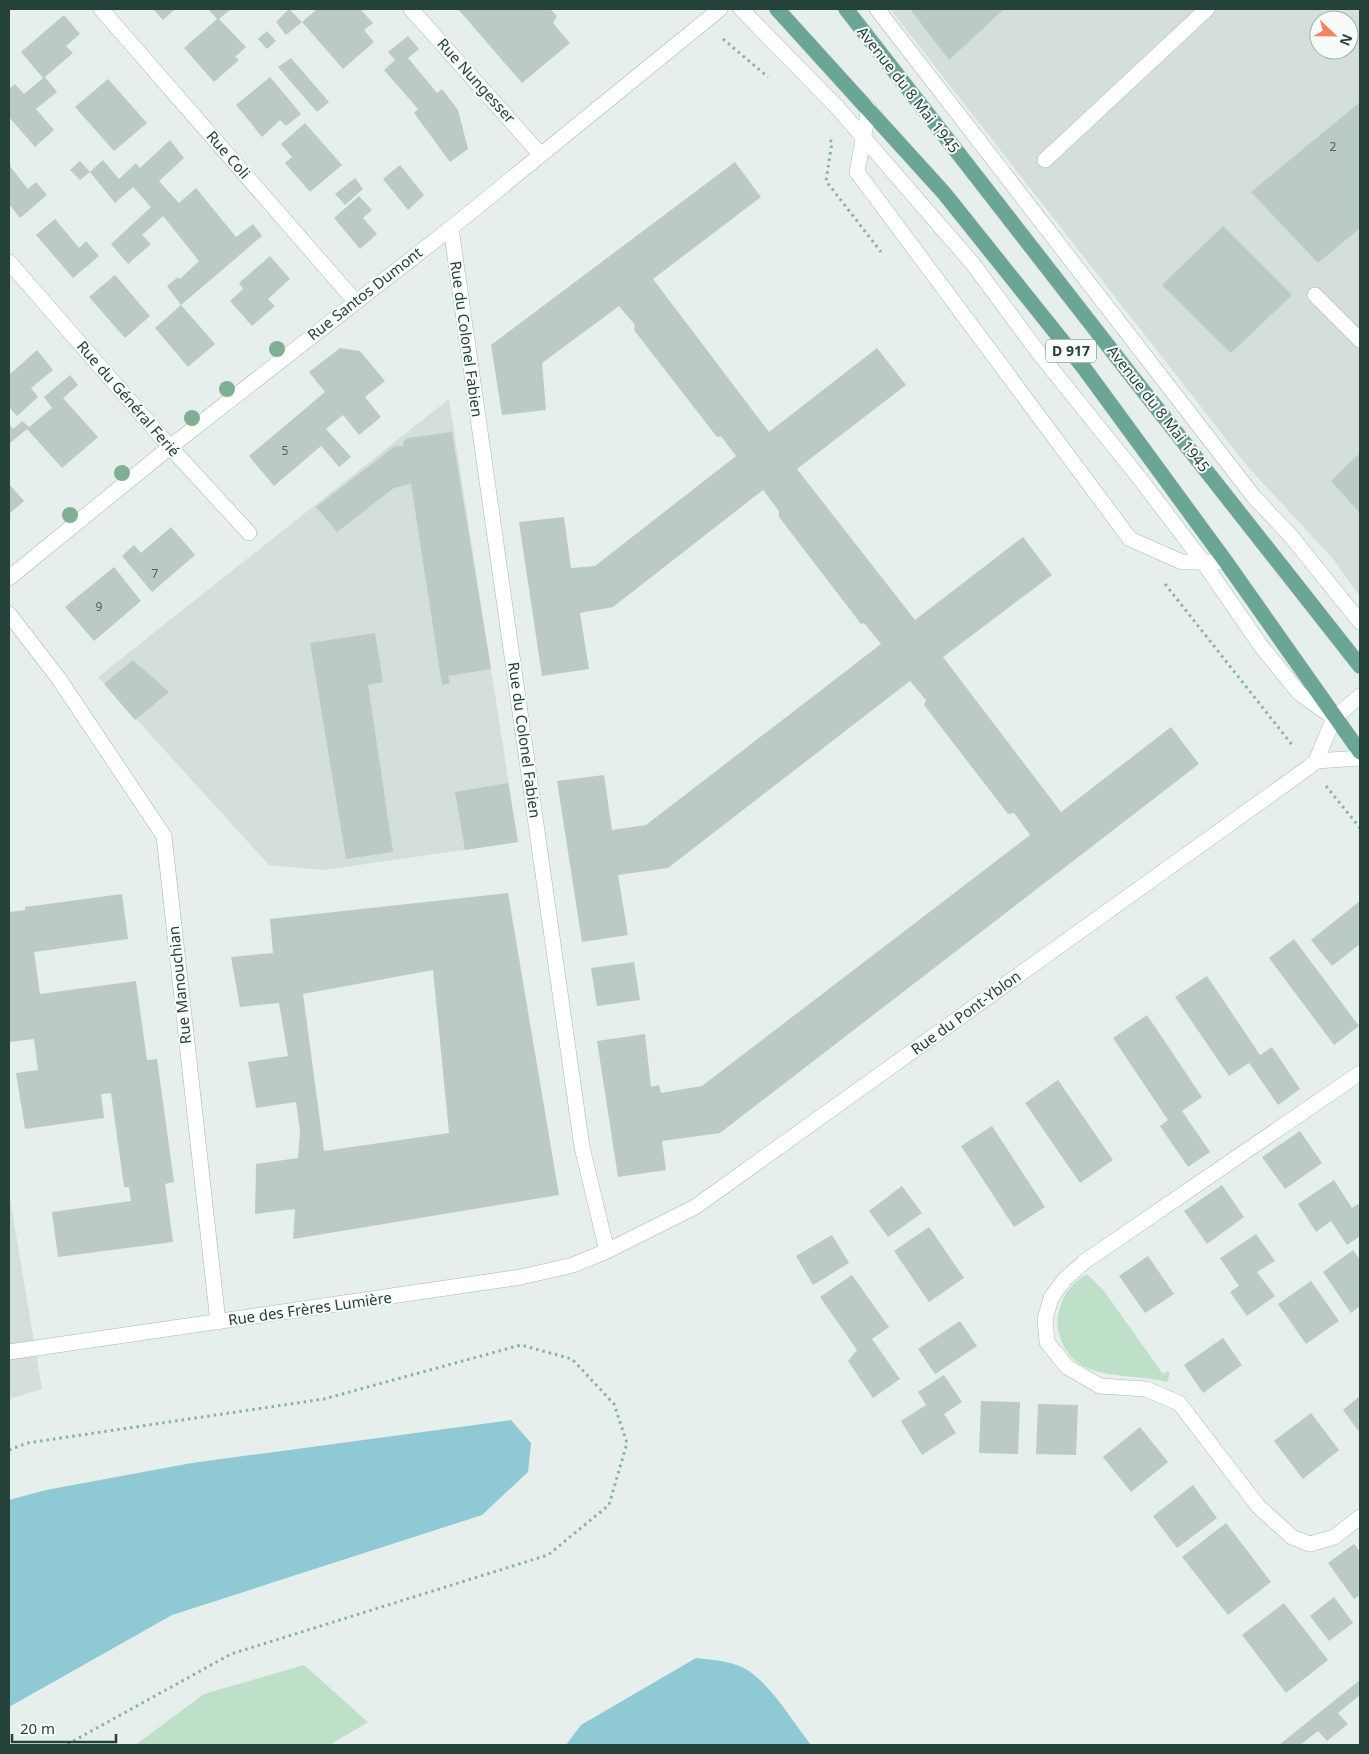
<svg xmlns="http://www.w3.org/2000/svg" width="1369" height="1754" viewBox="0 0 1369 1754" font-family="'Noto Sans',sans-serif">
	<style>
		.built { fill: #d4dfda; fill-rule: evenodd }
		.green { fill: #bfe0c8 }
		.water { fill: #8ec9d4 }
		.building { fill: #bbcac4; fill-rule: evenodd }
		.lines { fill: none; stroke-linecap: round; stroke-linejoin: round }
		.lane-casing { stroke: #a8b8b2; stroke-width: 16 }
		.street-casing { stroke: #a8b8b2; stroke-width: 16 }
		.primary-casing { stroke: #c2cac8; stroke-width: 16 }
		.path { stroke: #86b3a5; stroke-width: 3; stroke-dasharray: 2.5 4; stroke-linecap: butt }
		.lane { stroke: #fff; stroke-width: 15 }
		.street { stroke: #fff; stroke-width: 15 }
		.primary { stroke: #6aa596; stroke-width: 15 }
		.tree { fill: #80af93 }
		.labels { text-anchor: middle; stroke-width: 4; stroke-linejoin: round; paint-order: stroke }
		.number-label { font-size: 12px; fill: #4a645c }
		.shield { fill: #f7fbf9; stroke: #637a73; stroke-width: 1 }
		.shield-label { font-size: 14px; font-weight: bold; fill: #24423a }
		.street-label { font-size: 15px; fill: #24423a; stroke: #f7fbf9 }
	</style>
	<rect width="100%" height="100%" fill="#e6efeb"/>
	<!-- built -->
	<g class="built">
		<path d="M890,9h470v588l-26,-37 -86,-93zM1319,20h30v30h-30z"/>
		<path d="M449,399l69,443 -194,28 -55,-5 -171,-188z"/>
		<path d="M9,1192l33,197 -33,10z"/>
	</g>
	<!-- green -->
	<g class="green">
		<path d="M1087,1274l17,17 59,83 5,-3 2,2 -3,9c-36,-10 -89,1 -105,-40 -3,-8 -6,-17 -4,-26 3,-19 12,-32 29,-42z"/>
		<path d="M304,1665l64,57 -38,23h-195l69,-51z"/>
	</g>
	<!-- water -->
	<g class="water">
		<path d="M511,1420l20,23 -3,29 -46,43 -310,100 -163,92v-207l37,-10 146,-27z"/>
		<path d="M696,1658c17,2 38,3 53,13 25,18 43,50 62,74h-245l15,-20z"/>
	</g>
	<!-- building -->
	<g class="building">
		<path d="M153,9h22l-12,11z"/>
		<path d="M208,9h23l-12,10 27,28 -11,10 4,3 -25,22 -30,-34 33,-29z"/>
		<path d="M289,9l13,13 -16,13 -10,-13z"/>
		<path d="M317,9h43l13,14 -9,7 10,12 -31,27 -41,-47z"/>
		<path d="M458,9h92l7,7 -4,7 17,20 -48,40z"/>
		<path d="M910,9h94l-55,51z"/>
		<path d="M64,15l16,19 -14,12 7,7 -28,24 12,15 -21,17 18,21 -19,17 -26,-30v-28l6,-5 9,10 19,-16 -22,-26z"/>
		<path d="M267,31l9,10 -9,8 -9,-10z"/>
		<path d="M408,36l11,13 -11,9 29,35 5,-4 16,21 10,39 -18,13 -36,-49 4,-4 -34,-39 11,-10 -7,-8z"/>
		<path d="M291,58l38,44 -12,10 -39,-45z"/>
		<path d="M270,77l31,37 -15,12 -6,-6 -18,17 -26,-32z"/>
		<path d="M108,79l39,44 -33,28 -39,-44z"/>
		<path d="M1360,102v126l-42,35 -67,-71z"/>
		<path d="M305,123l37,42 -32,27 -25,-29 7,-6 -11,-13z"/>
		<path d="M170,140l14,18 -25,23 20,22 17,-15 40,49 17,-13 9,12 -81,69 -14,-19 11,-9 2,2 19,-18 -36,-45 -21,19 9,9 -23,20 -17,-20 40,-37 -18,-20 -18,16 -25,-31 13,-12 16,19 17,-16 4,5z"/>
		<path d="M80,161l10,11 -10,8 -10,-10z"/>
		<path d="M735,162l26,35 -108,82 116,153 108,-84 29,37 -109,84 118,151 108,-83 29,38 -109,82 118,155 110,-85 28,37 -479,369 -58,8 4,29 -48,7 -21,-136 48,-7 6,53 8,-2 2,8 41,-7 328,-251 -16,-22 -6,1 -84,-109 2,-5 -16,-19 -242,187 -50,7 10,60 -46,7 -25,-161 47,-6 8,55 34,-5 235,-181 -17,-21 -3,1 -82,-107v-6l-16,-21 -150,117 -33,6 9,56 -47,7 -23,-154 45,-5 7,51 24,-2 141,-110 -15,-20 -4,1 -83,-107 1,-5 -16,-19 -77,57 4,47 -44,5 -11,-70z"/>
		<path d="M9,165l19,24 8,-7 11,13 -27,23 -11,-14z"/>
		<path d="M400,165l24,30 -16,15 -25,-31z"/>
		<path d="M355,178l8,11 -18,16 -10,-11z"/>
		<path d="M359,196l13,14 -9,8 14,16 -17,15 -26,-31z"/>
		<path d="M55,219l24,29 7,-7 13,15 -26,22 -37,-43z"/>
		<path d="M1223,226l69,69 -61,58 -69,-68z"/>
		<path d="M270,256l20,23 -22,20 7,7 -23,20 -22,-25 13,-12 -4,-6z"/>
		<path d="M115,275l35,41 -25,22 -36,-41z"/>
		<path d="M181,305l34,39 -27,23 -33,-39z"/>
		<path d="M340,348l20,3 25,30 -20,16 16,20 -22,18 -16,-20 -17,14 25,28 -12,10 -18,-21 -47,40 -25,-30 76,-64 -16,-20z"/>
		<path d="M37,350l16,20 -22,18 7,9 -21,19 -8,-9v-32z"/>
		<path d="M70,375l8,10 -15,13 35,39 -36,31 -35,-39 -17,14 -1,-19 4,5 9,-8 7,6 23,-19 -8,-11z"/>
		<path d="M452,432l39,237 -43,7 2,7 -8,2 -31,-201 -17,4 -57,44 -21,-25 79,-61h8l1,-5 4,-3z"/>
		<path d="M1360,453v60l-29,-32z"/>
		<path d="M9,484l15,17 -15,13z"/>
		<path d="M171,527l24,28 -43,37 -30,-36 12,-11 7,8z"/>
		<path d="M114,567l27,34 -47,40 -29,-34z"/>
		<path d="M375,633l8,49 -15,3 25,167 -47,7 -36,-216z"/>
		<path d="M133,660l36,32 -34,28 -31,-36z"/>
		<path d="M508,783l10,59 -53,8 -10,-58z"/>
		<path d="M508,893l51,302 -266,44 2,-30 -40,5 1,-50 42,-6 2,-26 -4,-30 -40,6 -8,-46 40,-6 -9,-53 -39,4 -9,-50 42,-4 -3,-34zM433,970l16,163 -125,18 -21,-157z"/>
		<path d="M122,894l6,45 -94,13 6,42 96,-13 11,79 10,-1 17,123 -9,2 8,58 -115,15 -6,-45 79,-11 -2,-14h-5l-13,-94 -10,1 3,24 -79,11 -9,-56 22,-3 -4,-31 -25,3v-130l16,-2v-3z"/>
		<path d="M1360,901v43l-28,22 -21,-26z"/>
		<path d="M1294,939l65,87 -25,19 -65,-87z"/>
		<path d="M634,962l6,38 -43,6 -6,-38z"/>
		<path d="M1207,976l53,79 12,-8 28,42 -22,16 -29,-42 -20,13 -54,-79z"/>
		<path d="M1147,1015l55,82 -20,14 28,41 -22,15 -28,-41 8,-6 -55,-82z"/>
		<path d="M1058,1080l55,80 -33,23 -55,-80z"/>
		<path d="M992,1126l53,81 -31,20 -53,-81z"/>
		<path d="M1300,1131l22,32 -37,26 -23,-32z"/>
		<path d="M1334,1180l18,28 6,-4 2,3v29l-13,9 -16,-24 -15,11 -18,-28z"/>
		<path d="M1222,1185l22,32 -37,27 -23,-33z"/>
		<path d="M902,1186l20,27 -34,24 -19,-26z"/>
		<path d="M929,1227l35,51 -35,24 -35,-51z"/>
		<path d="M1256,1234l19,27 -18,11 18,24 -28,20 -17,-24 9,-6 -19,-28z"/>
		<path d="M832,1235l17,28 -36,22 -17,-29z"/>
		<path d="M1353,1250l7,10v46l-9,7 -28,-41z"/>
		<path d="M1148,1256l26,38 -29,19 -26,-37z"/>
		<path d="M852,1275l37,52 -17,12 28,40 -27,19 -25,-37 9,-11 -37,-53z"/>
		<path d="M1311,1281l28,40 -33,23 -28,-40z"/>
		<path d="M960,1321l17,25 -42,28 -17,-25z"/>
		<path d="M1223,1338l19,27 -39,28 -19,-28z"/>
		<path d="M944,1375l18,27 -18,12 12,19 -34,22 -21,-34 25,-16 -8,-13z"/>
		<path d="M1360,1396v37l-17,-23z"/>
		<path d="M981,1401l39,1 -2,52 -39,-1z"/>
		<path d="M1038,1404l40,1 -2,50 -40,-1z"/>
		<path d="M1311,1413l28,37 -36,29 -29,-38z"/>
		<path d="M1140,1427l28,35 -37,30 -28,-35z"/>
		<path d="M1193,1485l24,33 -40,30 -24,-32z"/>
		<path d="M1226,1523l45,59 -43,33 -46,-58z"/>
		<path d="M1354,1544l6,8v43l-6,4 -26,-36z"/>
		<path d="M1334,1597l19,26 -24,18 -19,-25z"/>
		<path d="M1284,1603l44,57 -42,33 -44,-58z"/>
		<path d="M1360,1680v15l-22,18 10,11 -21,17 -9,-10 -18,14h-21z"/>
	</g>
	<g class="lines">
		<!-- lane casing -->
		<g class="lane-casing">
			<g id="lane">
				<path d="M741,9l96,98 136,157 65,88 103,128 62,82 58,84 38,47 35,25"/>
				<path d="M877,9l377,488 36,38 70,87"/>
				<path d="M1045,160l162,-151"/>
				<path d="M1315,295l45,45"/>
				<path d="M59,679l105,157 54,486"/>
			</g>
		</g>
		<!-- street casing -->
		<g class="street-casing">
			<g id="street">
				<path d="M101,9l254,292"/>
				<path d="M411,9l129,145"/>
				<path d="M869,108l-12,64 273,367 52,23h44"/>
				<path d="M451,228l131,919 25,104"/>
				<path d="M9,262l161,185 79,86"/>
				<path d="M9,578l161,-131 281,-219 269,-219"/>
				<path d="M9,614l50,65"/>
				<path d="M1316,761l44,-3"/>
				<path d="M1360,1073l-276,189 -20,18 -13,18 -6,21 2,23 20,25 33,19 46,3 33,14 79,103 34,31 18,7 24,-7 26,-20"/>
				<path d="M9,1352l512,-75 52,-12 34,-14 88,-44 614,-440 7,-6 18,-43 26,-22"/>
			</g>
		</g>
		<!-- primary casing -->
		<g class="primary-casing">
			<g id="primary">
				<path d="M777,9l167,184 140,175 142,194 134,190"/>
				<path d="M846,9l284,365 230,292"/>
			</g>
		</g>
		<!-- path -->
		<g class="path">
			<path d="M723,39l45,38"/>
			<path d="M830,140l2,2 -6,39 55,71"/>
			<path d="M1165,584l128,162"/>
			<path d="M1326,786l34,42"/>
			<path d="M9,1450l18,-7 297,-44 197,-54 51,14 42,45 13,39 -18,62 -61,50 -317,99 -165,91"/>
		</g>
		<!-- lane -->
		<use href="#lane" class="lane"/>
		<!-- street -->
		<use href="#street" class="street"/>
		<!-- primary -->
		<use href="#primary" class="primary"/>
	</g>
	<!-- trees -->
	<g class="tree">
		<circle cx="277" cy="349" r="8"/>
		<circle cx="227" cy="389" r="8"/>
		<circle cx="192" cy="418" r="8"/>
		<circle cx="122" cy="473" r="8"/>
		<circle cx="70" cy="515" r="8"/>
	</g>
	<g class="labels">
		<!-- number labels -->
		<g class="number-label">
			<text x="1333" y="151">2</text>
			<text x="285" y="455">5</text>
			<text x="155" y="578">7</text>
			<text x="99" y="611">9</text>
		</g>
		<!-- shield labels -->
		<rect class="shield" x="1046" y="339.5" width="50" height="23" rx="4"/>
		<g class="shield-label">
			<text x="1071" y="356">D 917</text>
		</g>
		<!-- street labels -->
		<g class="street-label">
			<text transform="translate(476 81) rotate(48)" y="5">Rue Nungesser</text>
			<text transform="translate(908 90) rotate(52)" y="5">Avenue du 8 Mai 1945</text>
			<text transform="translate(228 155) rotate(49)" y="5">Rue Coli</text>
			<text transform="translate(365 294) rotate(-38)" y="5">Rue Santos Dumont</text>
			<text transform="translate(466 339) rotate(82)" y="5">Rue du Colonel Fabien</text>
			<text transform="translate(128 399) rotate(49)" y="5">Rue du Général Ferié</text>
			<text transform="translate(1158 409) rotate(52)" y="5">Avenue du 8 Mai 1945</text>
			<text transform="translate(524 740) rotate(82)" y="5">Rue du Colonel Fabien</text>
			<text transform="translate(180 985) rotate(-96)" y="5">Rue Manouchian</text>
			<text transform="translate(966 1013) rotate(-36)" y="5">Rue du Pont-Yblon</text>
			<text transform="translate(310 1309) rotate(-8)" y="5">Rue des Frères Lumière</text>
		</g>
	</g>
	<!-- border -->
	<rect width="1369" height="1754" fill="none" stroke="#24423a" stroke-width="20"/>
	<!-- north arrow -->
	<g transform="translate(1334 35) rotate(112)"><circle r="24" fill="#f7fbf9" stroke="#a3b1ad"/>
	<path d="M0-4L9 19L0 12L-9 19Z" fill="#f4845f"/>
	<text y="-8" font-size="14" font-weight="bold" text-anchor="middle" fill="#24423a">N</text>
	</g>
	<!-- scale -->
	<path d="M12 1734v8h104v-8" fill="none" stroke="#24423a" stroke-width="2.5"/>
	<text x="20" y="1734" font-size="15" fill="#24423a" stroke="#f7fbf9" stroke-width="4" paint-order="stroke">20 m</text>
</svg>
